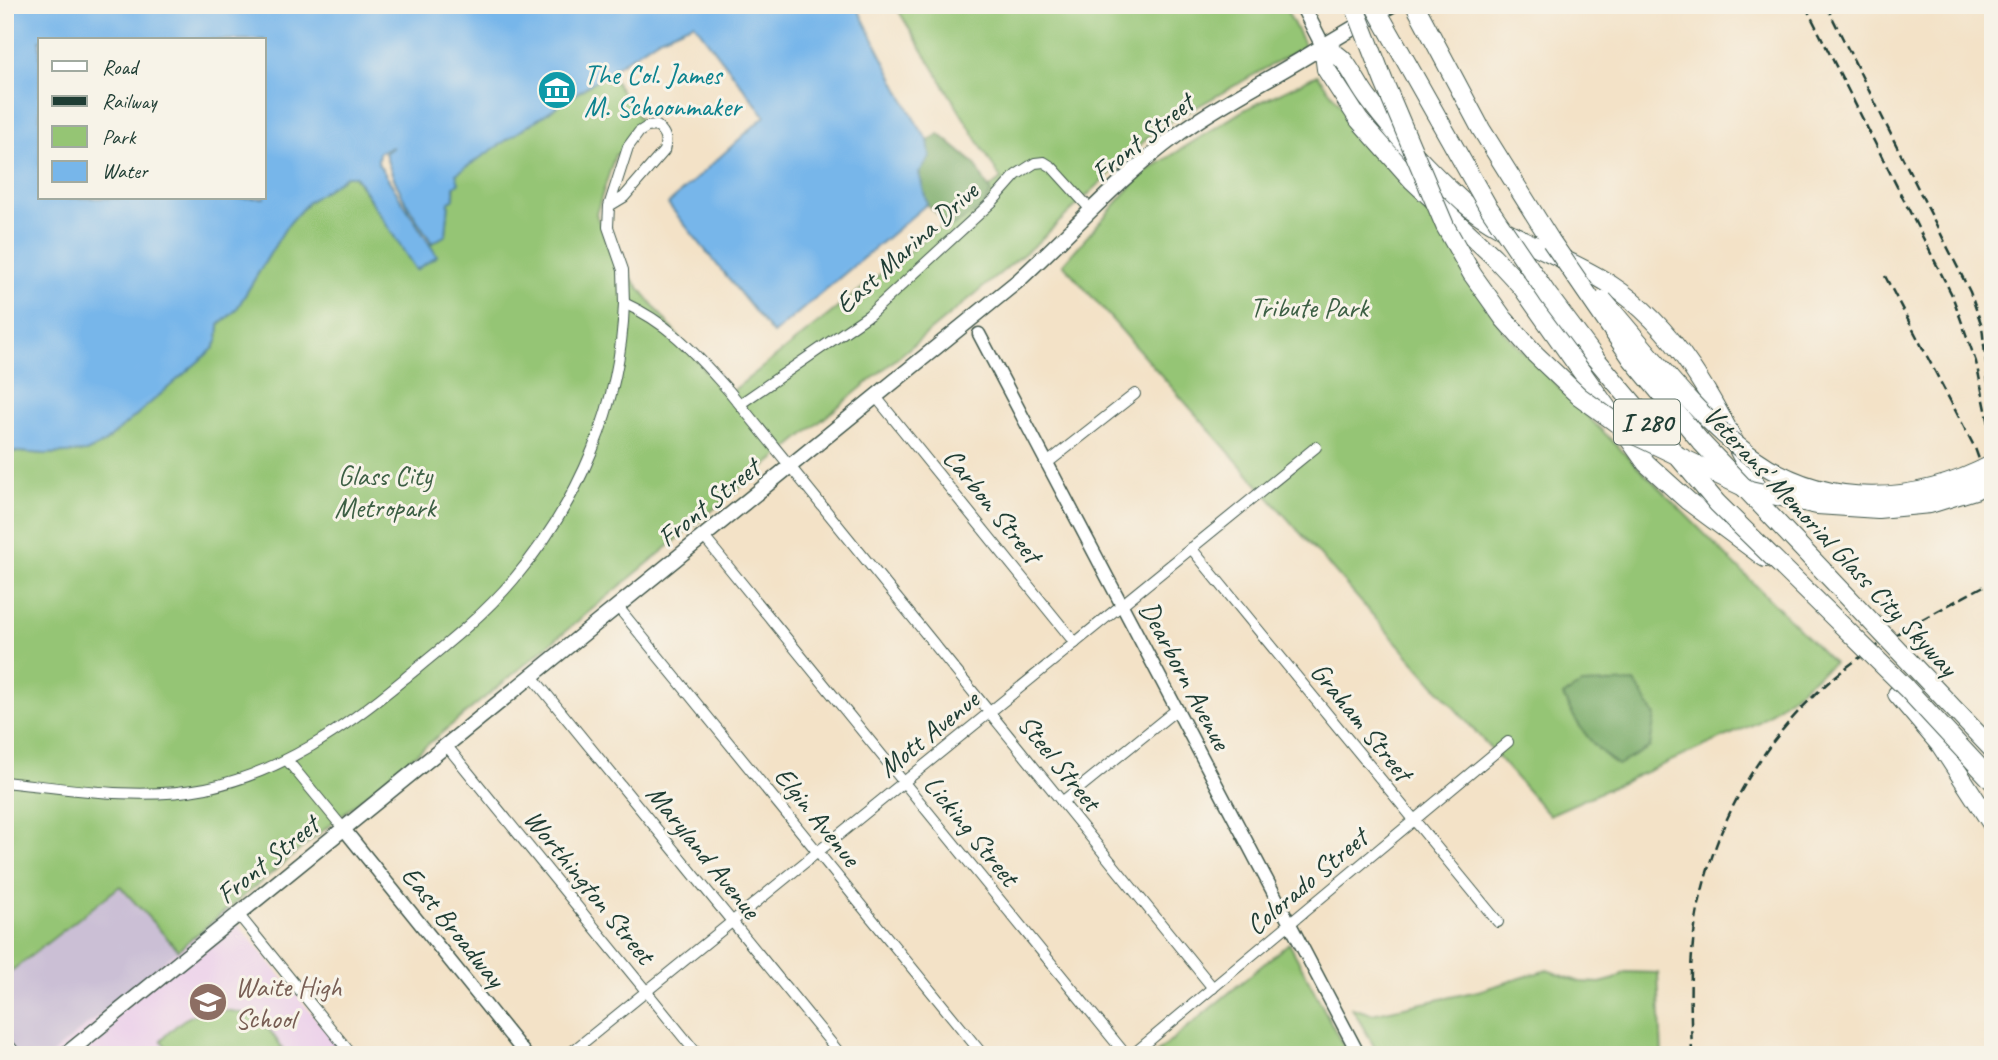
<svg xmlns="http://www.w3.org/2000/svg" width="1998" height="1060" viewBox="0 0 1998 1060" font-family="Caveat,sans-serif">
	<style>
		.built { fill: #ecd1ea }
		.industrial { fill: #cbbfd5 }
		.green { fill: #95c574; stroke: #5a8154; stroke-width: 2 }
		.forest { fill: #78aa66; stroke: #4c744d; stroke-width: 2 }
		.water { fill: #77b6ea; stroke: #4b7a8f; stroke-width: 2; fill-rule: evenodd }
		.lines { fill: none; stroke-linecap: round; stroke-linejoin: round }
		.minor-casing { stroke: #3f564a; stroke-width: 12 }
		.tertiary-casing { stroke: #3f564a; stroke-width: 15 }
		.secondary-casing { stroke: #3f564a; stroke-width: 17 }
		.primary-casing { stroke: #3f564a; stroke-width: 17 }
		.motorway-casing { stroke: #3f564a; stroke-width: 20 }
		.minor { stroke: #fff; stroke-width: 10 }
		.tertiary { stroke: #fff; stroke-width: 12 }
		.secondary { stroke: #fff; stroke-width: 14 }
		.primary { stroke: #fff; stroke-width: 14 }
		.motorway { stroke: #fff; stroke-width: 18 }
		.rail { stroke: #1f3d34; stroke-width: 2.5; stroke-dasharray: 10 5; stroke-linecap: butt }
		.motorway-bridge-casing { stroke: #3f564a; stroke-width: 20; stroke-linecap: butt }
		.motorway-bridge { stroke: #fff; stroke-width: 18 }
		.labels { text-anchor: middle; stroke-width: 6; stroke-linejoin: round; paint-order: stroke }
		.shield { fill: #f7f3e8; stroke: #60746a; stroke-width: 2 }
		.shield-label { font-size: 26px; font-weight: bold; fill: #1f3d34 }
		.culture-label { font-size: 28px; fill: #0d838f; stroke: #f7f3e8; text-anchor: start }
		.street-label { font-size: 28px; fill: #1f3d34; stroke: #f7f3e8 }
		.park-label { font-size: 28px; fill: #3c5f44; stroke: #f7f3e8 }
		.education-label { font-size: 28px; fill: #785e54; stroke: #f7f3e8; text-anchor: start }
	</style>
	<rect width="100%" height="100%" fill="#f7f3e8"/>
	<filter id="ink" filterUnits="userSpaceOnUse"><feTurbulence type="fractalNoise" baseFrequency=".0143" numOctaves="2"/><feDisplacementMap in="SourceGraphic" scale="14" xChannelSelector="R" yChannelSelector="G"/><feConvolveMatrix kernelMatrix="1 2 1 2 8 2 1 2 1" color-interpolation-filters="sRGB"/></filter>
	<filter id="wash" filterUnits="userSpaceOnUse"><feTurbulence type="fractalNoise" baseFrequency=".00686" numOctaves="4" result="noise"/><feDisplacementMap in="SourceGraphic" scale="28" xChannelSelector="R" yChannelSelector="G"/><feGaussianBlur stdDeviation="1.57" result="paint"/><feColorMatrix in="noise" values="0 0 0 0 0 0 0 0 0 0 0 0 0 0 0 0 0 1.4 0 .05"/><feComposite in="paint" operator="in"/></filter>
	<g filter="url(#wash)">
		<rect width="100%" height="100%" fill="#f3e2c7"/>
		<!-- built -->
		<path class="built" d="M229,908l9,16 108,131h-295z"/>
		<!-- industrial -->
		<path class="industrial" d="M120,886l58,64 -127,105h-46v-79z"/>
		<!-- green -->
		<g class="green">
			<path d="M895,5h389l21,41 -149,84 -119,113 -859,707 -58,-64 -115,90v-525l40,3 41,-2 18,-9 110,-95 4,-9 1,-14 17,-15 50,-83 22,-25 38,-26h8l62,93 21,-13 -8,-11 17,-10 3,-33 5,-3 1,-25 154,-102 33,51 -12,10 -6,18 -9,4 -19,59 15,39 115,143 275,-217z"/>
			<path d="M1317,75l77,97 39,39 70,120 330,332 -74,59 -210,93 -486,-551 79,-90 102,-64z"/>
			<path d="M1289,943l59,112h-194z"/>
			<path d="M1547,970l33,12 20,1 15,-4 10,-7 33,1 4,82h-283l-27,-47 20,6 106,-23z"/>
			<path d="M214,1010c37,0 54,11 71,44l-113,1 -11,-15c18,-18 27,-27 53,-30z"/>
		</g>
		<!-- forest -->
		<g class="forest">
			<path d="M939,134l36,30 16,29 -8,14 -32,20 -24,-23 -8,-31 11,-16 -2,-16z"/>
			<path d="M1635,682l20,34 -5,31 -32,18c-25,-16 -42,-41 -55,-69l19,-12z"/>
		</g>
		<!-- water -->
		<path class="water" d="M5,5h851l57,112 15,24 2,16 -11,16 8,31 -154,130 -105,-130 97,-88 -71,-93 -35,15 -203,136 3,9 -5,3v13l-5,3 -3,33 -14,8c-19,-29 -38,-56 -47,-90l8,-6 -14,5 -1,11 59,93 -21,14 -61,-94h-9l-38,26 -22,25 -50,83 -17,15 -1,14 -4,9 -110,95 -18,9 -41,2 -40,-3zM40,40h224v158h-224z"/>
	</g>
	<g filter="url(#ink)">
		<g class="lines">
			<!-- minor casing -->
			<g class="minor-casing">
				<g id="minor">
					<path d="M609,206l15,-9 40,-46c3,-12 2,-17 -7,-25l-10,1 -8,5 -11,15 -19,59 -1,21 15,43 1,33c48,22 70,50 105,88l484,597"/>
					<path d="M876,397l199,246"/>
					<path d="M740,404l129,-89 124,-114 23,-26 19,-12 9,-1 8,5 40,44"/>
					<path d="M1046,464l89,-70"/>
					<path d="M704,537l422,518"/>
					<path d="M1191,548l307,374"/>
					<path d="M618,607l365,448"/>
					<path d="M531,675l310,380"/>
					<path d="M446,745l252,310"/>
					<path d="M287,760l56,68"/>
					<path d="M5,782c66,7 135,19 201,6 76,-16 139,-60 198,-109 38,-31 78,-62 110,-100 65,-77 107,-174 110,-276"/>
					<path d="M1062,802l114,-92"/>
					<path d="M238,914l114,141"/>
					<path d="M5,1040l12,15"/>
					<path d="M568,1055l748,-608"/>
					<path d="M1132,1055l376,-313"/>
				</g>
			</g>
			<!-- tertiary casing -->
			<g class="tertiary-casing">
				<g id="tertiary">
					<path d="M979,334l380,721"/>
					<path d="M343,828l183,227"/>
				</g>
			</g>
			<!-- secondary casing -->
			<g class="secondary-casing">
				<path id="secondary" d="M65,1055l954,-775c52,-48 101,-103 158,-145 46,-34 98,-58 146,-89"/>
			</g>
			<!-- primary casing -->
			<g class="primary-casing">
				<path id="primary" d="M1302,5l21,41 69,-41"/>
			</g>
			<!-- motorway casing -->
			<g class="motorway-casing">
				<g id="motorway">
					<path d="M1415,5l66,124 70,112"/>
					<path d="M1323,46c7,4 16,9 21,15 10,13 16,28 26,40 27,36 60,71 93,101 40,36 103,53 148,83 77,50 113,139 154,217"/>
					<path d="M1323,46l3,23 33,51 54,61 80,75 28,30 125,177 42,38 77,57"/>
					<path d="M1897,694l44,52 52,80"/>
				</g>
			</g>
			<!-- minor -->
			<use href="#minor" class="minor"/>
			<!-- tertiary -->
			<use href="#tertiary" class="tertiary"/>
			<!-- secondary -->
			<use href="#secondary" class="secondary"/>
			<!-- primary -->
			<use href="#primary" class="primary"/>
			<!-- motorway -->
			<use href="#motorway" class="motorway"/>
			<!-- rail -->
			<g class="rail">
				<path d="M1805,5l147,290 24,67 17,81"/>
				<path d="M1826,5l144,287 12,34 6,56"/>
				<path d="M1885,276l90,172 18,51"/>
				<path d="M1692,1055c-1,-37 -3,-75 1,-112 12,-112 71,-215 162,-282 43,-31 91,-54 138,-80"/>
			</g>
			<!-- motorway-bridge casing -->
			<g class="motorway-bridge-casing">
				<g id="motorway-bridge">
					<path d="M1354,5l30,77 61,144 27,48 32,45 31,35 44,42 51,37 120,57 67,15 61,4 52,-5 45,-14 18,-10"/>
					<path d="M1374,5l113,200 61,90 48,64 121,144 189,185 87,94"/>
					<path d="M1551,241l81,118 69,83 292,308"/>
					<path d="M1603,300c44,50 95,119 149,157 74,53 163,48 241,7"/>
				</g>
			</g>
			<!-- motorway-bridge -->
			<use href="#motorway-bridge" class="motorway-bridge"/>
		</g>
	</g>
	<!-- icons -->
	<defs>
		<g id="museum-disc" transform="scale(2.0125)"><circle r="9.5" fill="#0f9aa8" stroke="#f7f3e8"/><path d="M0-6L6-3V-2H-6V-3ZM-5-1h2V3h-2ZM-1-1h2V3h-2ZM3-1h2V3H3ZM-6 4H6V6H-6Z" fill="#fff"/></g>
		<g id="school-disc" transform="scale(2.0125)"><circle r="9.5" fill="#8d6e63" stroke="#f7f3e8"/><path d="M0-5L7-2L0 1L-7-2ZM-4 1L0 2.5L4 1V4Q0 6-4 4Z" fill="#fff"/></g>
	</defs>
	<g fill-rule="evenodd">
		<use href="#museum-disc" x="557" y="90"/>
		<use href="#school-disc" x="208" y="1002"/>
	</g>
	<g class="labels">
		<!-- shield labels -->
		<rect class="shield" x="1614" y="399.5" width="66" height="45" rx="5"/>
		<g class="shield-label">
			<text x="1647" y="431">I 280</text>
		</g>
		<!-- culture labels -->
		<g class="culture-label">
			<text x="584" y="84">The Col. James<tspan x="584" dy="32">M. Schoonmaker</tspan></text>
		</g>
		<!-- street labels -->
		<g class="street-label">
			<text transform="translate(1142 137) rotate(-39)" y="10">Front Street</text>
			<text transform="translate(906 247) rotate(-42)" y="10">East Marina Drive</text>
			<text transform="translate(708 502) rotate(-39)" y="10">Front Street</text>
			<text transform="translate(993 505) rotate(51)" y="10">Carbon Street</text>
			<text transform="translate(1831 540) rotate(47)" y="10">Veterans' Memorial Glass City Skyway</text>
			<text transform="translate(1186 675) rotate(62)" y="10">Dearborn Avenue</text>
			<text transform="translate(1362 721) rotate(51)" y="10">Graham Street</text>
			<text transform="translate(928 733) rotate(-39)" y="10">Mott Avenue</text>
			<text transform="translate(1060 762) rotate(51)" y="10">Steel Street</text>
			<text transform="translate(818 816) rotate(51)" y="10">Elgin Avenue</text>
			<text transform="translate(972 830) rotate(51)" y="10">Licking Street</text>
			<text transform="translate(704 851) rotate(51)" y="10">Maryland Avenue</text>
			<text transform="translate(267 859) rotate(-39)" y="10">Front Street</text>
			<text transform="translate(1306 881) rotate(-40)" y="10">Colorado Street</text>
			<text transform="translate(590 886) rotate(51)" y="10">Worthington Street</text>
			<text transform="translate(454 926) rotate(51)" y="10">East Broadway</text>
		</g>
		<!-- park labels -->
		<g class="park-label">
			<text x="1309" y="317">Tribute Park</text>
			<text x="385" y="485">Glass City<tspan x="385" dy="32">Metropark</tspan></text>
		</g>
		<!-- education labels -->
		<g class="education-label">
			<text x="235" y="996">Waite High<tspan x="235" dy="32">School</tspan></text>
		</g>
	</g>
	<!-- margin -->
	<rect width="1998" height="1060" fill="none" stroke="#f7f3e8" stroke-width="28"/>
	<!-- legend -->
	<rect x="38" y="38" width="228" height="161" fill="#f7f3e8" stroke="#a1aaa0" stroke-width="2"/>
	<rect x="52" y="61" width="35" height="10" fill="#ffffff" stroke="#a1aaa0" stroke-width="2"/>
	<text x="102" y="74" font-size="21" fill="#1f3d34">Road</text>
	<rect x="52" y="96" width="35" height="10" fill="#1f3d34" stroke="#a1aaa0" stroke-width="2"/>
	<text x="102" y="108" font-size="21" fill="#1f3d34">Railway</text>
	<rect x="52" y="126" width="35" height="21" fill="#95c574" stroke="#a1aaa0" stroke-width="2"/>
	<text x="102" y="144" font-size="21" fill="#1f3d34">Park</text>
	<rect x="52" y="161" width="35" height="21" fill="#77b6ea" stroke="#a1aaa0" stroke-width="2"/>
	<text x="102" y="178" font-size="21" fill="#1f3d34">Water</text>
</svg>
